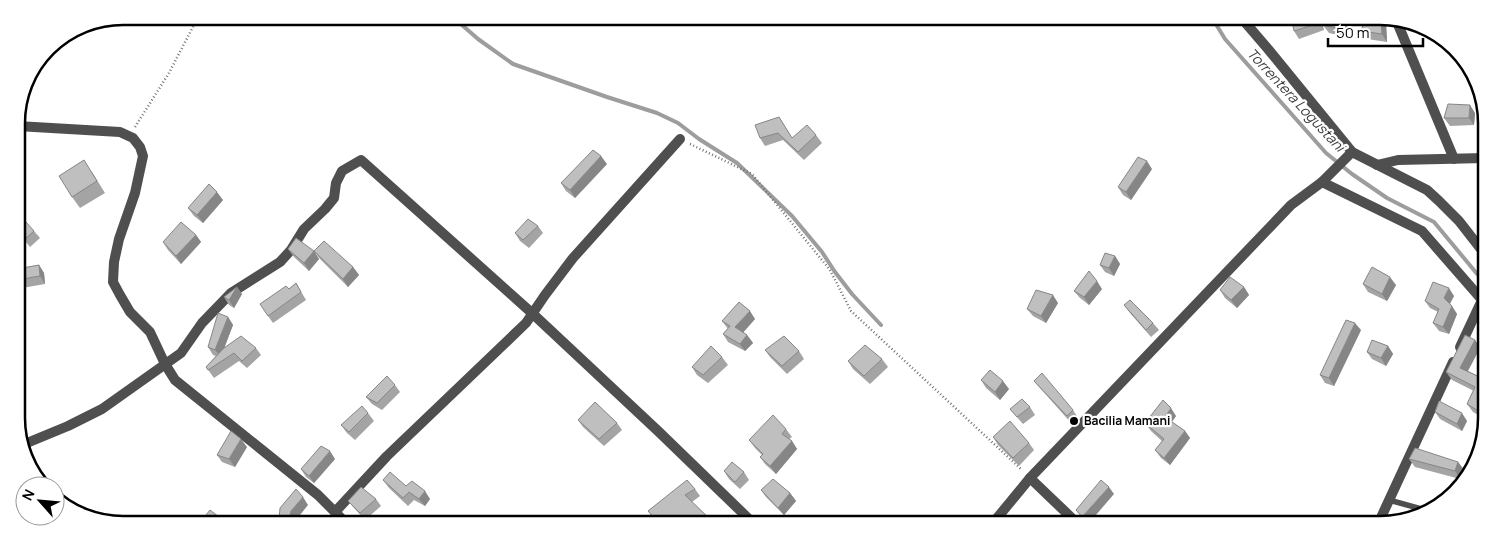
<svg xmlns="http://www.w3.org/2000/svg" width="1503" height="541" viewBox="0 0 1503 541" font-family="Manrope,sans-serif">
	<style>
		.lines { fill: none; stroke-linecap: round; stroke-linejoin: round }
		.stream { stroke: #9d9d9d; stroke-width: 4 }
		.path { stroke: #717171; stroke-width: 2.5; stroke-dasharray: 1 2.5; stroke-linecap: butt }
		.lane { stroke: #4f4f4f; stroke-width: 5.5 }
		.street { stroke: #4f4f4f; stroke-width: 10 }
		.wall { fill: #a4a4a4 }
		.shaded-wall { fill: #868686 }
		.building { fill: #bfbfbf; stroke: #868686 }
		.poi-dot { fill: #000; stroke: #fff; stroke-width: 2 }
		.labels { text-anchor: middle; stroke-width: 4.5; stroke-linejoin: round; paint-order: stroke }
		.poi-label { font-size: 12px; font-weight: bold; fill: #000; stroke: #fff; text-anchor: start }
		.water-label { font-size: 14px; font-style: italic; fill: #3e3e3e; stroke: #fff }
		.rim { fill: none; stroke: #000; stroke-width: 2.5 }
	</style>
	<rect width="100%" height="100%" fill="#fff"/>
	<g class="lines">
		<!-- stream -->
		<g class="stream">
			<path d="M454,18l24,21 35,25 94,33 50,16 21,10 21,16 38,24 55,53 30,36 13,20 17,22 29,31"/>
			<path d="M1214,21l11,18 101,114 26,21 35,24 47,24 49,59"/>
		</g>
		<!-- path -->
		<g class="path">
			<path d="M135,127l34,-54 27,-52 3,-4"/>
			<path d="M690,144l62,30 78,96 21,41 171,159"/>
		</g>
		<!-- lane -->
		<path class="lane" d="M1389,500l36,10"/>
		<!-- street -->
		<g class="street">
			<path d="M1244,21l24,28 84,103 75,38 12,11 20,20 25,32"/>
			<path d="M1397,22l57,137"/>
			<path d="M17,126l103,6 13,6 7,9 3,9 -8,37 -16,46 -5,23 -1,20 7,13 10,17 20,20 15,32 10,16 143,115 25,25"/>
			<path d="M1377,165l21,-5 87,-2"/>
			<path d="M1322,182l100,49 61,70"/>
			<path d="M1460,347l22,-47"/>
			<path d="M22,445l46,-19 34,-17 79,-56 21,-30 29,-30 49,-31 11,-12 13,-21 21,-20 9,-11 2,-15 6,-12 19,-11 172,154 125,117 94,91"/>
			<path d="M1030,478l47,45"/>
			<path d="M335,512l52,-56 139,-133 19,-28 28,-37 107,-119"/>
			<path d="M993,523l37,-45 261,-273 31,-23 30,-30"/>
			<path d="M1378,524l75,-162"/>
		</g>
	</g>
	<!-- wall -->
	<g class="wall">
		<path d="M1321,21l3,9 -25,9 -5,-8z"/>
		<path d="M1324,21l26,1 -3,15 -18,-4 -6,-8z"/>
		<path d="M1364,22h22v1l1,19 -20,-3 -6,-8z"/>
		<path d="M1475,113l-1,12 -24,1 -6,-8z"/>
		<path d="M779,117l13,21 24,-3 6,8 -18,17 -21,-20 -18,6 -5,-8z"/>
		<path d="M607,164l-32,34 -9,-7 -5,-8z"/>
		<path d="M1152,169l-21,31 -8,-5 -5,-8z"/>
		<path d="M92,172l13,21 -25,15 -8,-11z"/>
		<path d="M223,200l-20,23 -9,-7 -6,-8z"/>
		<path d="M538,226l5,7 -14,15 -9,-7 -5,-8z"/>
		<path d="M17,231h17l6,7 -10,9z"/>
		<path d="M196,235l5,7 -20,22 -13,-14 -5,-8z"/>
		<path d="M288,249l26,2 5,8 -10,12 -15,-14z"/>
		<path d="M314,251l39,16 6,8 -11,12 -28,-28z"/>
		<path d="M1115,256l5,8 -6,12 -9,-4 -5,-7z"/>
		<path d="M39,265l5,8 1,11 -23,4 -5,-6v-13z"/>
		<path d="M296,283l10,17 -33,23 -5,-7 21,-27z"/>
		<path d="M1363,284l33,1 -9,16 -19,-9z"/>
		<path d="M237,287l5,7 -8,14 -5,-3 -5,-8z"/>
		<path d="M1244,287l5,8 -12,13 -12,-10 -5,-8z"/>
		<path d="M1102,289l-13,16 -9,-7 -6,-7z"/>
		<path d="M1454,296l-4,8 7,10 -8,20 -10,-3 -6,-8 5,-11 -8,-4 -5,-7z"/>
		<path d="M1058,303l-12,20 -13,-7 -6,-7z"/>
		<path d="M1124,305l29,18 6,7 -8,7 -21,-24z"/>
		<path d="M228,317l5,8 -9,22 32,1 5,7 -14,13 -8,-7 -25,17 -8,-11 10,-11 -3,-1 -5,-8z"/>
		<path d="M755,319l-12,13 4,3 6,8 -8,8 -17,-9 -5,-8 5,-5 -6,-8z"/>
		<path d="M1361,330l-27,56 -9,-3 -5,-8z"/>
		<path d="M1475,340l5,8 -12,23 14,7v39l-9,-5 -6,-8 7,-13 -22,-11 -6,-8z"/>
		<path d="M1388,346l5,8 -7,12 -14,-7 -5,-7z"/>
		<path d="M765,350l34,1 5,8 -17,15 -17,-17z"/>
		<path d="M722,357l6,8 -20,18 -11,-8 -5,-8z"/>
		<path d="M882,359l6,8 -18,17 -17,-15 -5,-8z"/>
		<path d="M981,380l28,9 -9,11 -14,-12z"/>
		<path d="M1034,381l39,29 5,8 -6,6 -32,-36z"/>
		<path d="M395,385l5,7 -18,18 -10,-6 -6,-7z"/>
		<path d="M1030,407l5,8 -12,9 -13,-15z"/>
		<path d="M1435,412l32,9 -5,10 -22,-12z"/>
		<path d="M368,413l6,8 -19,19 -8,-7 -6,-8z"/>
		<path d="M1176,416l-4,6 13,9 5,7 -20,27 -9,-7 -6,-8 7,-9 -11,-10 -6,-8z"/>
		<path d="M578,420l39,3 5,7 -18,16 -21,-19z"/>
		<path d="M786,429l6,8 -3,2 3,2 5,8 -21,25 -11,-10 -5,-7 2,-2 -7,-7 -6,-8z"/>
		<path d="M993,437l36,6 5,7 -15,16 -21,-21z"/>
		<path d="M247,447l-12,20 -13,-5 -5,-7z"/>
		<path d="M335,459l-21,24 -8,-6 -5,-8z"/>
		<path d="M1409,459l49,3 6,8 -4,9 -45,-12z"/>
		<path d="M724,471l20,1 5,8 -9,9 -11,-10z"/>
		<path d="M383,480l23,6 24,13 -5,7 -11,-6 -6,6 -19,-18z"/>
		<path d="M695,489l5,7 -8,6 20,20h-56l-8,-11z"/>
		<path d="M761,490l29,3 6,8 -12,14 -18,-18z"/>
		<path d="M376,499l5,7 -16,14 -11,-12 -6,-7z"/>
	</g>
	<!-- shaded-wall -->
	<g class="shaded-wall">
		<path d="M1319,21h2l3,9z"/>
		<path d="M1343,22h7l-3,15 -5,-8z"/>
		<path d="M1381,22h5v1l1,19 -5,-8z"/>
		<path d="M1470,105l5,8 -1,12 -5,-7z"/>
		<path d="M601,156l6,8 -32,34 -5,-8z"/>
		<path d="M1147,161l5,8 -21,31 -5,-8z"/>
		<path d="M217,192l6,8 -20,23 -6,-8z"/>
		<path d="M196,235l5,7 -20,22 -5,-8z"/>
		<path d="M314,251l5,8 -10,12 -5,-8z"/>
		<path d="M1115,256l5,8 -6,12 -5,-8z"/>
		<path d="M39,265l5,8 1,11 -5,-8z"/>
		<path d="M353,267l6,8 -11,12 -5,-8z"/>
		<path d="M1390,277l6,8 -9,16 -5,-7z"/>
		<path d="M1097,281l5,8 -13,16 -5,-8z"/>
		<path d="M237,287l5,7 -8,14 -5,-8z"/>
		<path d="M1244,287l5,8 -12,13 -6,-8z"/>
		<path d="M1449,288l5,8 -5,9 -5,-7z"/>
		<path d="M1053,295l5,8 -12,20 -5,-7z"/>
		<path d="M1452,306l5,8 -8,20 -6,-7z"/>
		<path d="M750,311l5,8 -14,16 -6,-8z"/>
		<path d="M228,317l5,8 -12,32 -6,-7z"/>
		<path d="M1355,323l6,7 -27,56 -5,-8z"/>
		<path d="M747,335l6,8 -8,8 -5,-7z"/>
		<path d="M1475,340l5,8 -15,28 -5,-8z"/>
		<path d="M1388,346l5,8 -7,12 -5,-8z"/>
		<path d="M1003,381l6,8 -9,11 -5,-8z"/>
		<path d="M1482,399v18l-5,-7z"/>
		<path d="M1171,408l5,8 -6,8 -5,-7z"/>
		<path d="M1462,413l5,8 -5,10 -5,-7z"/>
		<path d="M1185,431l5,7 -20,27 -6,-7z"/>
		<path d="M241,439l6,8 -12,20 -6,-8z"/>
		<path d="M792,441l5,8 -21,25 -6,-8z"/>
		<path d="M330,451l5,8 -21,24 -5,-7z"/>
		<path d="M1458,462l6,8 -4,9 -5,-8z"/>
		<path d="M1109,487l5,7 -25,29h-3l-4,-6z"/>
		<path d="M425,491l5,8 -5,7 -6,-7z"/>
		<path d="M790,493l6,8 -12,14 -6,-7z"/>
		<path d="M303,497l5,8 -12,15h-7l2,-9z"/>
	</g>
	<!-- building -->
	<g class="building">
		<path d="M1292,21h27v2l-25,8z"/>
		<path d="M1324,21l19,1 -1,7 -19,-4z"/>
		<path d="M1364,22h17l1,12 -21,-3z"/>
		<path d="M1448,104l22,1 -1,13h-25z"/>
		<path d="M779,117l13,21 15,-13 9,10 -18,17 -20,-19 -18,5 -5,-13z"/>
		<path d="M593,150l8,6 -31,34 -9,-7z"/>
		<path d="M1138,157l9,4 -21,31 -8,-5z"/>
		<path d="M84,160l13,21 -25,16 -13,-21z"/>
		<path d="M209,184l8,8 -20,23 -9,-7z"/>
		<path d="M528,219l10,7 -15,14 -8,-7z"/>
		<path d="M26,222l8,9 -9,8 -8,-9z"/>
		<path d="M181,222l15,13 -20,21 -13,-14z"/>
		<path d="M296,238l18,13 -10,12 -16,-14z"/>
		<path d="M324,241l29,26 -10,12 -29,-28z"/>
		<path d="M1105,253l10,3 -6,12 -9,-3z"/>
		<path d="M39,265l1,11 -23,4v-11z"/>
		<path d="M1372,267l18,10 -8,17 -19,-10z"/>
		<path d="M1089,271l8,10 -13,16 -10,-6z"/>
		<path d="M1230,277l14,10 -13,13 -11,-10z"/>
		<path d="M1433,282l16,6 -5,10 8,8 -9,21 -10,-4 6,-14 -14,-8z"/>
		<path d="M296,283l5,9 -33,24 -8,-12 26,-18 3,3z"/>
		<path d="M237,287l-8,13 -5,-3z"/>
		<path d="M1036,290l17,5 -12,21 -14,-7z"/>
		<path d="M1130,300l23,23 -7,7 -22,-25z"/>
		<path d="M739,302l11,9 -15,16 12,8 -7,9 -17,-10 7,-8 -8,-5z"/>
		<path d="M218,313l10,4 -13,33 -7,-3z"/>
		<path d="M1346,320l9,3 -26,55 -9,-3z"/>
		<path d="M1465,335l10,5 -15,28 22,10v21l-5,11 -10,-6 8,-17 -29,-15z"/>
		<path d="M241,336l15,12 -14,13 -8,-8 -26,17 -2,-3 18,-19z"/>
		<path d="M784,336l15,15 -17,15 -17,-16z"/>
		<path d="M1372,340l16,6 -7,12 -14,-6z"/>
		<path d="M865,345l17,14 -18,17 -16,-15z"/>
		<path d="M711,346l11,11 -19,18 -11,-8z"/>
		<path d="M990,370l13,11 -8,11 -14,-12z"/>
		<path d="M1042,373l31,37 -6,6 -33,-35z"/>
		<path d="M387,376l8,9 -18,18 -11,-6z"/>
		<path d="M1022,399l8,8 -13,10 -7,-8z"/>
		<path d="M1163,400l8,8 -6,9 20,14 -21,27 -9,-8 9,-11 -19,-16z"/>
		<path d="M1439,401l23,12 -5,11 -22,-12z"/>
		<path d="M595,402l22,21 -18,16 -21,-19z"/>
		<path d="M362,406l6,7 -19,19 -8,-7z"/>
		<path d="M773,415l13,14 -4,5 10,7 -22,25 -10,-9 3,-3 -14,-14z"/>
		<path d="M1010,421l19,22 -16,15 -20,-21z"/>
		<path d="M231,431l10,8 -12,20 -12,-4z"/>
		<path d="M321,446l9,5 -21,25 -8,-7z"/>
		<path d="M1415,448l43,14 -3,9 -46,-12z"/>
		<path d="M732,462l12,10 -9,10 -11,-11z"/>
		<path d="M390,472l16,14 6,-5 13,10 -6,8 -10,-7 -6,6 -20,-18z"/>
		<path d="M773,479l17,14 -12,15 -17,-18z"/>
		<path d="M687,480l8,9 -10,6 25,24 -4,3h-48l-10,-11z"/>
		<path d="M1101,480l8,7 -27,30 -6,-7z"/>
		<path d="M361,487l15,12 -16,14 -12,-12z"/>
		<path d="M296,489l7,8 -12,14 -2,9h-10l1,-12z"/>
		<path d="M210,510l13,10h-21z"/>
	</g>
	<!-- markers -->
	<circle class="poi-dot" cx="1074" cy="421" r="5"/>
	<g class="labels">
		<!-- poi labels -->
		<g class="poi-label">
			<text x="1084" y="425">Bacilia Mamani</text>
		</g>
		<!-- water labels -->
		<g class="water-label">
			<text transform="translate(1296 100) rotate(47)" y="5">Torrentera Logustani</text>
		</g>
	</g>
	<!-- crop -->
	<path d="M0 0H1503V541H0ZM123 25H1380A98 98 0 0 1 1478 123V418A98 98 0 0 1 1380 516H123A98 98 0 0 1 25 418V123A98 98 0 0 1 123 25Z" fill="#fff" fill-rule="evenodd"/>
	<path class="rim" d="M123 25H1380A98 98 0 0 1 1478 123V418A98 98 0 0 1 1380 516H123A98 98 0 0 1 25 418V123A98 98 0 0 1 123 25Z"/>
	<!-- north arrow -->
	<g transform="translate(40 501) rotate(297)"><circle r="24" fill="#ffffff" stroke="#999999"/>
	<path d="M0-4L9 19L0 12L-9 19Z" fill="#000000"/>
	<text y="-8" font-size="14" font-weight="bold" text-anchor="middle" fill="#000000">N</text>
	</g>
	<!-- scale -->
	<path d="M1328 38v8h95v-8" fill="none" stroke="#000000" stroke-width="2.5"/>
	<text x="1336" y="38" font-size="15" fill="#000000" stroke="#ffffff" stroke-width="4" paint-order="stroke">50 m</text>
</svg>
